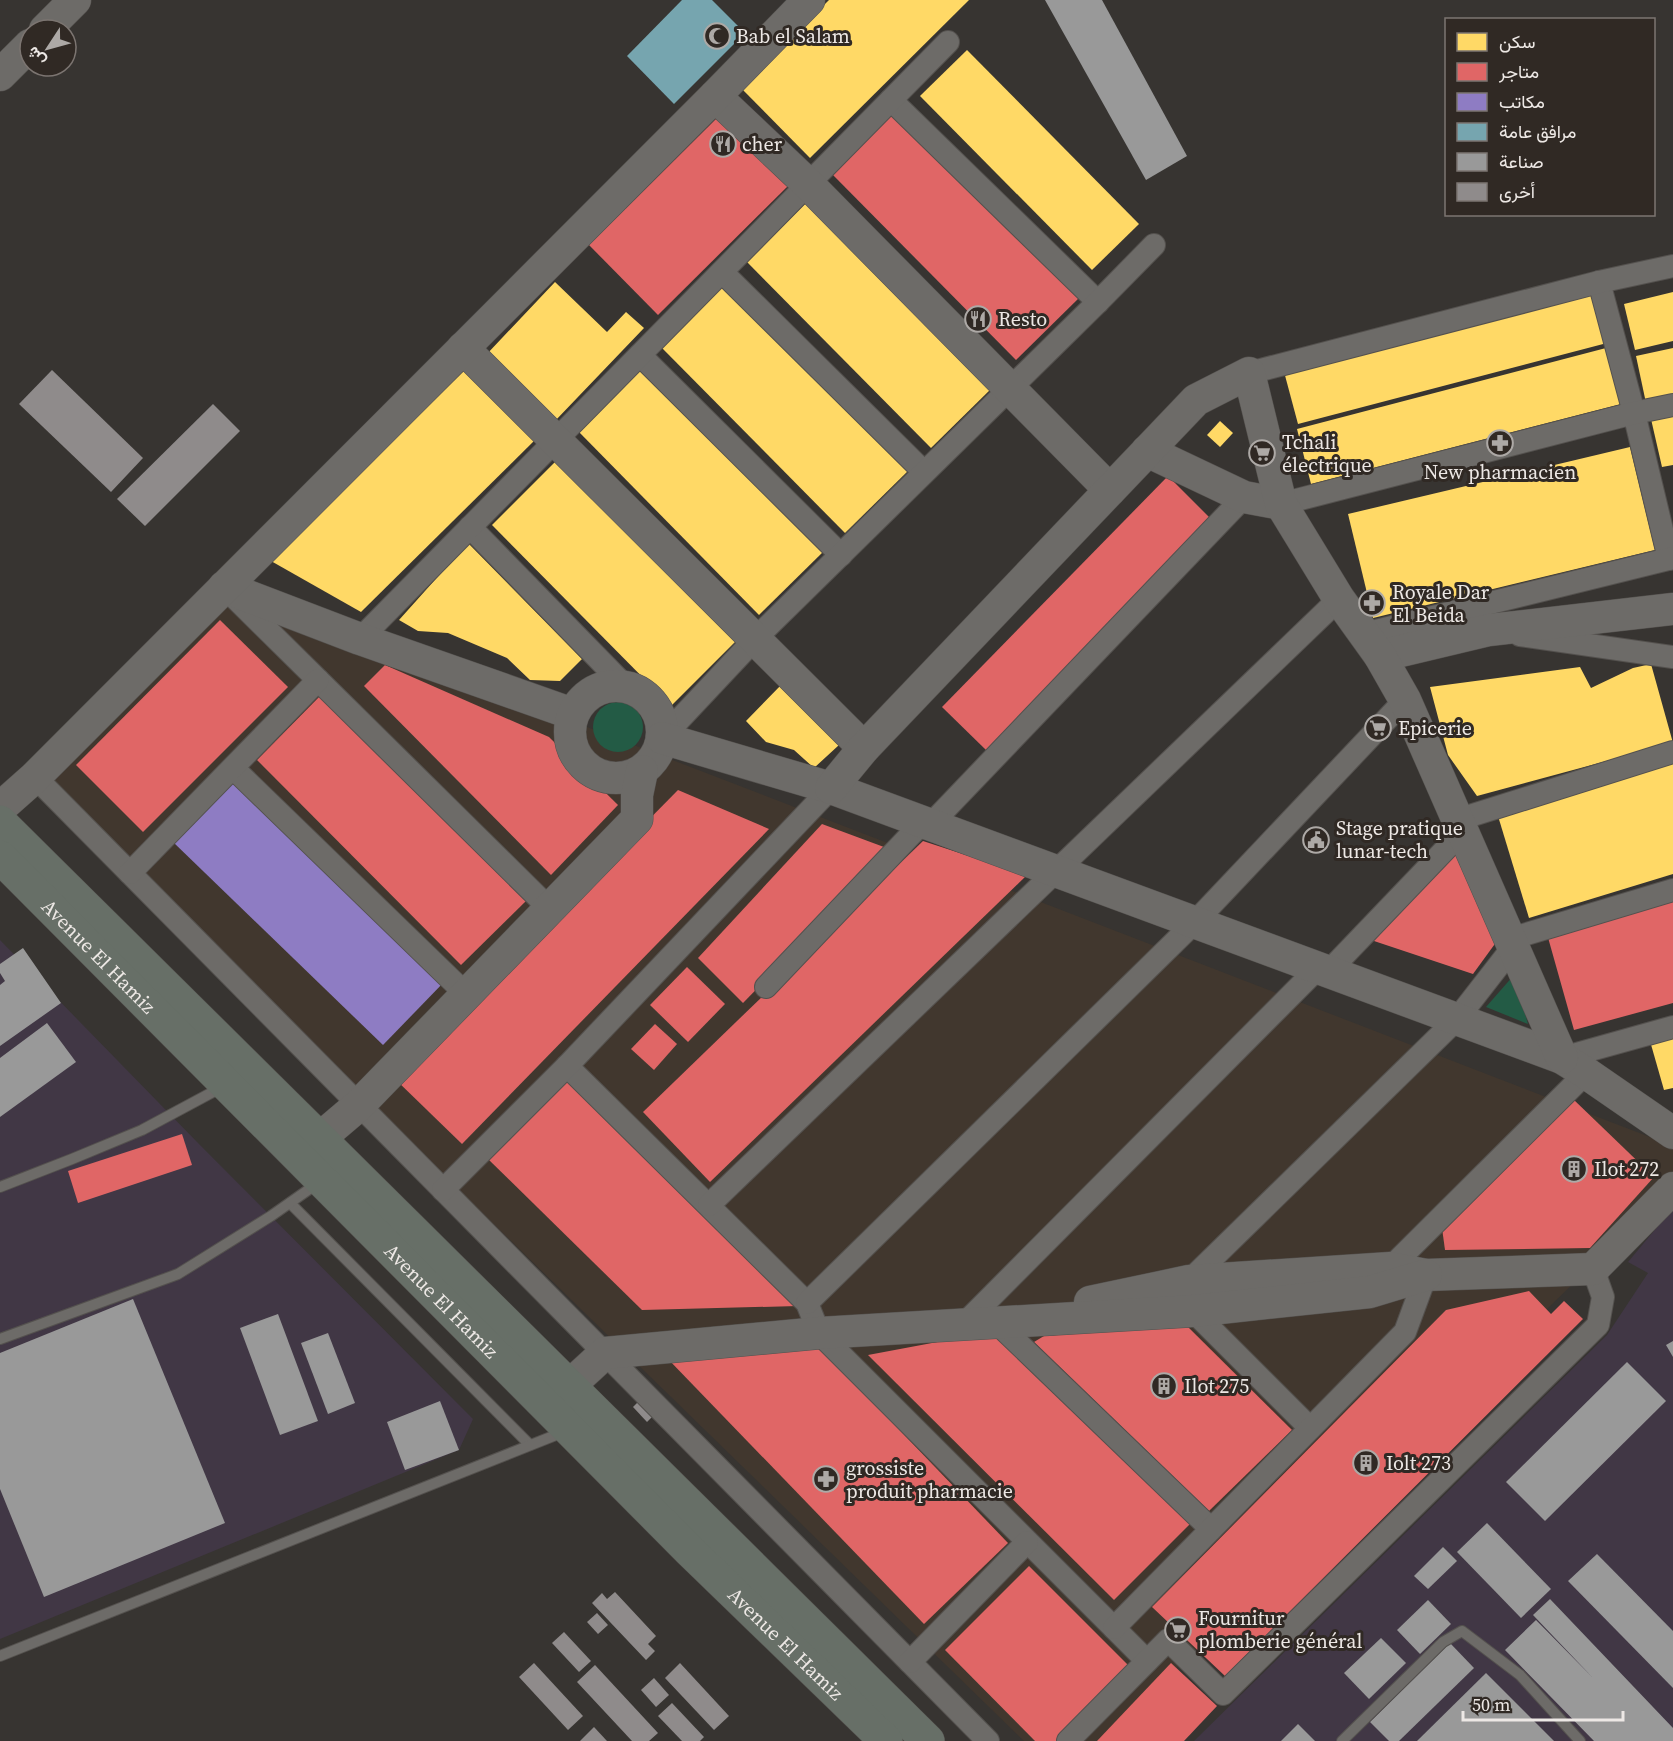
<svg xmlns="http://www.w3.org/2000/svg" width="1673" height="1741" viewBox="0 0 1673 1741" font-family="'Source Serif 4',Vazirmatn,serif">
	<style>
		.built { fill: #41372e }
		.industrial { fill: #413745 }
		.green { fill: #235b45 }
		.homes { fill: #ffd966 }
		.shops { fill: #e06666 }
		.offices { fill: #8e7cc3 }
		.public { fill: #76a5af }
		.industry { fill: #999 }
		.building { fill: #8f8b8b }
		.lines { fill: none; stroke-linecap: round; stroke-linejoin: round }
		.lane-casing { stroke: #54514e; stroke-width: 12 }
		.street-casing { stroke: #54514e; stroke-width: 24 }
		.secondary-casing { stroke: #54514e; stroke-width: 33 }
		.highway-casing { stroke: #54514e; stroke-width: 34 }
		.lane { stroke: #6d6b68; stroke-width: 10 }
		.street { stroke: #6d6b68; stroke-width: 22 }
		.secondary { stroke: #6d6b68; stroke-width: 32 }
		.highway { stroke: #676f67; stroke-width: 33 }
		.labels { text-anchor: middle; stroke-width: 6; stroke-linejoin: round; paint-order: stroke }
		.poi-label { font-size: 20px; fill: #ede8e5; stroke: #302924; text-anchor: start }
		.street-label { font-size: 20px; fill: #ede8e5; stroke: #302924 }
	</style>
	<rect width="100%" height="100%" fill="#373431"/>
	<!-- built -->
	<path class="built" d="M224,587l1449,559v41l-572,554h-77l-989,-964z"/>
	<!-- industrial -->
	<g class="industrial">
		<path d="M0,940l198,203 275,276 -14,31 -459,189z"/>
		<path d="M1673,1208v533h-479l413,-406 41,-62 -20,-11z"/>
	</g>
	<!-- green -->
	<g class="green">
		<circle cx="618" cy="727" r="25"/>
		<path d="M1514,975l14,49 -42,-17z"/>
	</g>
	<!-- homes -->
	<g class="homes">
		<path d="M829,0h140l-159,158 -69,-70z"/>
		<path d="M967,50l172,174 -47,46 -172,-174z"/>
		<path d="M810,199l184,187 -63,62 -184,-186z"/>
		<path d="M555,282l52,50 19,-20 18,16 -89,93 -69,-66z"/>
		<path d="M725,283l184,187 -64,63 -184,-186z"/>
		<path d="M1593,288l14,55 -309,81 -15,-56z"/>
		<path d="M1673,292v49l-38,9 -11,-46z"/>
		<path d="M1606,348l15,56 -310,80 -14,-55z"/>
		<path d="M1673,348v50l-27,5 -10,-47z"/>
		<path d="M469,366l70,70 -178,176 -90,-51z"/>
		<path d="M643,367l181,184 -65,64 -181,-184z"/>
		<path d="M1673,414v51l-11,2 -11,-48z"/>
		<path d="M1220,421l13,12 -13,14 -13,-12z"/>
		<path d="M1630,447l25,103 -282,68 -25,-104z"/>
		<path d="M563,454l179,181 -71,71 -179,-181z"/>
		<path d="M468,543l114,116 -22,22 -30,-1 -23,-22 -59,-25 -30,-2 -19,-11z"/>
		<path d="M1651,664l22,79 -196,53 -29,-41 -18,-68 150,-20 11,21 42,-20z"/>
		<path d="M782,684l57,61 -25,23 -20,-18 -28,-8 -20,-21z"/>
		<path d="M1673,762v112l-144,44 -31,-102z"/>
		<path d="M1673,1035v53l-9,2 -14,-49z"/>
	</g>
	<!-- shops -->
	<g class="shops">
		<path d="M895,110l185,187 -64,63 -185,-187z"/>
		<path d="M720,115l70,69 -132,131 -69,-70z"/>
		<path d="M1168,476l44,44 -226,230 -44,-43z"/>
		<path d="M220,620l68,67 -145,145 -67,-67z"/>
		<path d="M385,665l164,72 69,68 -67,70 -187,-189z"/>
		<path d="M322,694l205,206 -66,65 -204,-205z"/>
		<path d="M678,790l91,39 -307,315 -68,-66z"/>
		<path d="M822,824l70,26 -149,153 -45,-45z"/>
		<path d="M923,841l104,34 -317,307 -67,-70z"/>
		<path d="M1457,851l40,90 -24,33 -102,-34z"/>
		<path d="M1673,900v103l-99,27 -27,-96z"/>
		<path d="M687,967l38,37 -37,38 -38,-37z"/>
		<path d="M655,1024l22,20 -23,26 -23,-21z"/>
		<path d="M569,1077l229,229 -156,4 -154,-151z"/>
		<path d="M1573,1099l81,78 -64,71 -145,2 -3,-22z"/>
		<path d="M182,1134l10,31 -114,38 -10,-32z"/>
		<path d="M1529,1291l22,23 13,-13 19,18 -358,357 -73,-69 294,-297z"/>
		<path d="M1186,1325l106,105 -83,81 -175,-169 10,-6z"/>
		<path d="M996,1331l194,193 -76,76 -246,-245z"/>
		<path d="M816,1343l192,200 -84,81 -257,-266z"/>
		<path d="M1029,1566l101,101 -74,74h-21l-90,-91z"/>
		<path d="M1171,1663l46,43 -33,35h-87z"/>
	</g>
	<!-- offices -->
	<path class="offices" d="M236,777l210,203 -63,65 -210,-203z"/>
	<!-- public -->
	<path class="public" d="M682,0h30l33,33 -71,71 -47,-48z"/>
	<!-- industry -->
	<g class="industry">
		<path d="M1045,0h57l85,156 -41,24z"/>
		<path d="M23,948l38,55 -61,43v-61l5,-4 -5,-8v-9z"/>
		<path d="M47,1023l29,39 -76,55v-59z"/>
		<path d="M133,1299l92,224 -181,74 -44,-108v-136z"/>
		<path d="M278,1314l40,107 -38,14 -40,-107z"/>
		<path d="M328,1333l27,70 -27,11 -27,-71z"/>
		<path d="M1673,1341v16l-7,-12z"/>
		<path d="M1627,1362l39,39 -121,120 -39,-39z"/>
		<path d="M440,1401l19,49 -54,20 -18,-48z"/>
		<path d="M1487,1523l64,66 -30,29 -64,-66z"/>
		<path d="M1443,1547l14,14 -29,28 -14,-13z"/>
		<path d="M1597,1554l76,77v57l-105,-107z"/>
		<path d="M1550,1599l123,129v13h-79l-89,-91 31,-30 58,59 -61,-64z"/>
		<path d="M1428,1600l23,24 -31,30 -23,-24z"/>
		<path d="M1381,1638l25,25 -37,36 -25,-26z"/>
		<path d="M1450,1643l24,25 -75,73h-10l-19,-19z"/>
		<path d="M1486,1673l68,68h-137z"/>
		<path d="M1298,1724l17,17h-34z"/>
	</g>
	<!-- building -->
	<g class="building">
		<path d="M52,370l91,88 -32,34 -92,-88z"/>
		<path d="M213,404l27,27 -95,95 -28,-27z"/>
		<path d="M644,1396l14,15 -11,11 -14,-15z"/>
		<path d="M615,1592l41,44 -8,8 7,7 -9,9 -54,-57 10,-10 5,6z"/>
		<path d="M597,1613l11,12 -10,9 -11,-12z"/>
		<path d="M564,1632l27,29 -12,11 -27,-29z"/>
		<path d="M534,1663l49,53 -15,14 -49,-53z"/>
		<path d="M680,1663l49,53 -15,14 -49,-52z"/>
		<path d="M595,1665l63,68 -9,8h-17l-55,-59z"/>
		<path d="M654,1678l15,17 -13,12 -15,-17z"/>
		<path d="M672,1703l32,34 -4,4h-18l-24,-25z"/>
		<path d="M594,1727l13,14h-27z"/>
	</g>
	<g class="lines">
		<!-- lane casing -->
		<g class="lane-casing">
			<g id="lane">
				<path d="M0,1187l72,-28 70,-29 82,-44"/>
				<path d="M290,1203l240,242"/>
				<path d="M0,1339l178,-65 93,-58 47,-33"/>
				<path d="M0,1656l566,-225"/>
				<path d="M1342,1741l101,-99 19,-11 58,44 60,66"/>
			</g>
		</g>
		<!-- street casing -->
		<g class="street-casing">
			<g id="street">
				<path d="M891,100l207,202"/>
				<path d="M722,272l202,200"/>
				<path d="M1599,282l35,131 35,146"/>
				<path d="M640,355l201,200"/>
				<path d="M1249,373l350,-91 74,-16"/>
				<path d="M1281,504l353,-91 39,-8"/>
				<path d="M470,527l155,159"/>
				<path d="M231,594l319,315"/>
				<path d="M1364,634l309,-76"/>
				<path d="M1520,635l153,22"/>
				<path d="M360,639l588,-597"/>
				<path d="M662,738l93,-99 343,-337 56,-57"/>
				<path d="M233,768l234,227"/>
				<path d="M35,777l953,964"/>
				<path d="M1457,820l216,-68"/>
				<path d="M931,824l313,-327"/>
				<path d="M130,873l188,-193"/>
				<path d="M1510,939l163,-49"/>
				<path d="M1328,972l134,-140"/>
				<path d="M766,987l157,-165"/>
				<path d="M1562,1058l111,-31"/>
				<path d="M567,1066l240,237 12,30 328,328"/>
				<path d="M443,1190l124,-124 264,-278"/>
				<path d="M709,1205l630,-606"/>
				<path d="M1390,1268l196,-195"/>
				<path d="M807,1303l388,-381 210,-222"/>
				<path d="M996,1322l215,207"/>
				<path d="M964,1324l354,-356"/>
				<path d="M1310,1428l-117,-117 -4,-30 268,-262 56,-72"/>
				<path d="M1114,1628l291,-296 21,-57"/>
				<path d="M910,1662l117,-120"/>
				<path d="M1068,1741l100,-101 55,54 375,-369 5,-28 -10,-28"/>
			</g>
		</g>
		<!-- secondary casing -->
		<g class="secondary-casing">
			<g id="secondary">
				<path d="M45,30l30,-30"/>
				<path d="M0,75l30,-30"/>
				<path d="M715,96l93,88 302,306"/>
				<path d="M463,348l401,400"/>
				<path d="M1147,451l97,46 37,7"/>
				<path d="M224,587l136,52 213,75"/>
				<path d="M1380,656l109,-26 184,-21"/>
				<circle cx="616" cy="732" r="46"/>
				<path d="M662,738l169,50 731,270 24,15 87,60"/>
				<path d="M831,788l33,-40 332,-348 53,-27 32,131 58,95 41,57 25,44 157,358"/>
				<path d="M0,808l35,-31 680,-681 94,-96"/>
				<path d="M319,1139l40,-34 278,-286v-24l5,-24"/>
				<path d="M1090,1302l99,-21 201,-13 36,7 167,-6 80,-81"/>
				<path d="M568,1387l37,-34 214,-20 374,-22 177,-19 56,-17"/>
			</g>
		</g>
		<!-- highway casing -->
		<g class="highway-casing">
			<g id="highway">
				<path d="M0,822c309,306 617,614 928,919"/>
				<path id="s1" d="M0,857l690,694 196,190"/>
			</g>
		</g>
		<!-- lane -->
		<use href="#lane" class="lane"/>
		<!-- street -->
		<use href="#street" class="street"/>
		<!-- secondary -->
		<use href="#secondary" class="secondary"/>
		<!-- highway -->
		<use href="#highway" class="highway"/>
	</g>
	<!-- icons -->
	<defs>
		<g id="mosque-ring" transform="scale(1.35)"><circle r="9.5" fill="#302924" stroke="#ada9a6" stroke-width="1.5"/><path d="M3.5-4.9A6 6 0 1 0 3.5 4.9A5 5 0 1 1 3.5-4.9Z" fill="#ada9a6"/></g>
		<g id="restaurant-ring" transform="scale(1.35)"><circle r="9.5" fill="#302924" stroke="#ada9a6" stroke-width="1.5"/><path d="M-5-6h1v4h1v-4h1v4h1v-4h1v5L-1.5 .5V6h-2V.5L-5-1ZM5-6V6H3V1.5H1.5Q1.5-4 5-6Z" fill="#ada9a6"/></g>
		<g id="pharmacy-ring" transform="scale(1.35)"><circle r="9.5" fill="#302924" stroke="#ada9a6" stroke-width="1.5"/><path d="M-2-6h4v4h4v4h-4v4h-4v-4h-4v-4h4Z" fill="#ada9a6"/></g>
		<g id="supermarket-ring" transform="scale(1.35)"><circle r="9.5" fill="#302924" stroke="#ada9a6" stroke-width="1.5"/><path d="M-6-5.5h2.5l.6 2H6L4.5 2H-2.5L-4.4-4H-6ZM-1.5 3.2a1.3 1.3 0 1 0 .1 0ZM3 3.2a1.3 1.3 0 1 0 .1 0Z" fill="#ada9a6"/></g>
		<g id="civic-ring" transform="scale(1.35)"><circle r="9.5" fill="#302924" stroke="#ada9a6" stroke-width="1.5"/><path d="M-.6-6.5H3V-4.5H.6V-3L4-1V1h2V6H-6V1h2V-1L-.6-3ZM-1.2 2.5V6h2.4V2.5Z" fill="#ada9a6"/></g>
		<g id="building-ring" transform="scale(1.35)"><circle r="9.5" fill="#302924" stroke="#ada9a6" stroke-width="1.5"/><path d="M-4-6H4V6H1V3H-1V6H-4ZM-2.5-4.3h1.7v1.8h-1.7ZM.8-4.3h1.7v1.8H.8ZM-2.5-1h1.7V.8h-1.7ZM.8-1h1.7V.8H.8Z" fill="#ada9a6"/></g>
	</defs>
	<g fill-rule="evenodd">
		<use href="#mosque-ring" x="717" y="36"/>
		<use href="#restaurant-ring" x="723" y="144"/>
		<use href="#restaurant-ring" x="978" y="319"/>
		<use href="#pharmacy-ring" x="1500" y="443"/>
		<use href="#supermarket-ring" x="1262" y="453"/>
		<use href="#pharmacy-ring" x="1372" y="603"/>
		<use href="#supermarket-ring" x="1378" y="728"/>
		<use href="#civic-ring" x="1316" y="840"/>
		<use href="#building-ring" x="1574" y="1169"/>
		<use href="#building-ring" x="1164" y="1386"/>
		<use href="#building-ring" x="1366" y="1463"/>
		<use href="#pharmacy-ring" x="826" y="1479"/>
		<use href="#supermarket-ring" x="1178" y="1630"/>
	</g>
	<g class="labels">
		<!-- poi labels -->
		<g class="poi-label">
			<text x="736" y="43">Bab el Salam</text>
			<text x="742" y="151">cher</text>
			<text x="998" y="326">Resto</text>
			<text x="1282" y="449">Tchali<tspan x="1282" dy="23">électrique</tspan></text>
			<text x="1500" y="479" text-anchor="middle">New pharmacien</text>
			<text x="1392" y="599">Royale Dar<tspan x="1392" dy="23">El Beida</tspan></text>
			<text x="1398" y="735">Epicerie</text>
			<text x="1336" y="835">Stage pratique<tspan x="1336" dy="23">lunar-tech</tspan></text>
			<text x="1594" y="1176">Ilot 272</text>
			<text x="1184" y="1393">Ilot 275</text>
			<text x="1386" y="1470">Iolt 273</text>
			<text x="846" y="1475">grossiste<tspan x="846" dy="23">produit pharmacie</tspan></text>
			<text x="1198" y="1625">Fournitur<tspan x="1198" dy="23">plomberie général</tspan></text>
		</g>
		<!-- street labels -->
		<g class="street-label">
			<text dy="7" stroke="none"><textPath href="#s1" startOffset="140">Avenue El Hamiz</textPath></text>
			<text dy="7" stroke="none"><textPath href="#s1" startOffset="626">Avenue El Hamiz</textPath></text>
			<text dy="7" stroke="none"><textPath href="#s1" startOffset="1112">Avenue El Hamiz</textPath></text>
		</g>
	</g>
	<!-- legend -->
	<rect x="1445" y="18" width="210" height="198" fill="#302924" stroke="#7c7571" stroke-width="1.5"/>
	<rect x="1457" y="33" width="30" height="18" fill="#ffd966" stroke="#7c7571" stroke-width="1.5"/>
	<text x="1499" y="48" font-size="18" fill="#ede8e5">سكن</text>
	<rect x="1457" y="63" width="30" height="18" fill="#e06666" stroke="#7c7571" stroke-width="1.5"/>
	<text x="1499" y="78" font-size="18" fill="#ede8e5">متاجر</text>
	<rect x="1457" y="93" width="30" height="18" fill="#8e7cc3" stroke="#7c7571" stroke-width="1.5"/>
	<text x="1499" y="108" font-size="18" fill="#ede8e5">مكاتب</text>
	<rect x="1457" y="123" width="30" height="18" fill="#76a5af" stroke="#7c7571" stroke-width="1.5"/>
	<text x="1499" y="138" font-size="18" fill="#ede8e5">مرافق عامة</text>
	<rect x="1457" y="153" width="30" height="18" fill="#999999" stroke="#7c7571" stroke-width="1.5"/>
	<text x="1499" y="168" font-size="18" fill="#ede8e5">صناعة</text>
	<rect x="1457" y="183" width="30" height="18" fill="#8f8b8b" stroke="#7c7571" stroke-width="1.5"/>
	<text x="1499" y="198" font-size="18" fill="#ede8e5">أخرى</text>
	<!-- north arrow -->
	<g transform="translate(48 48) rotate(234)"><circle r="28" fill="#302924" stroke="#7c7571" stroke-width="1.5"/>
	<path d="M0-4.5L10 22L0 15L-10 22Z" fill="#ada9a6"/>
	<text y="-9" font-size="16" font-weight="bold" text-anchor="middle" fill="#ede8e5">ش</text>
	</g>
	<!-- scale -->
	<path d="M1463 1711v9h160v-9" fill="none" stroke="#ede8e5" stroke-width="3"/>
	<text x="1472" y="1711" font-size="18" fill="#ede8e5" stroke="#302924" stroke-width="4.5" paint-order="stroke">50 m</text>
</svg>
